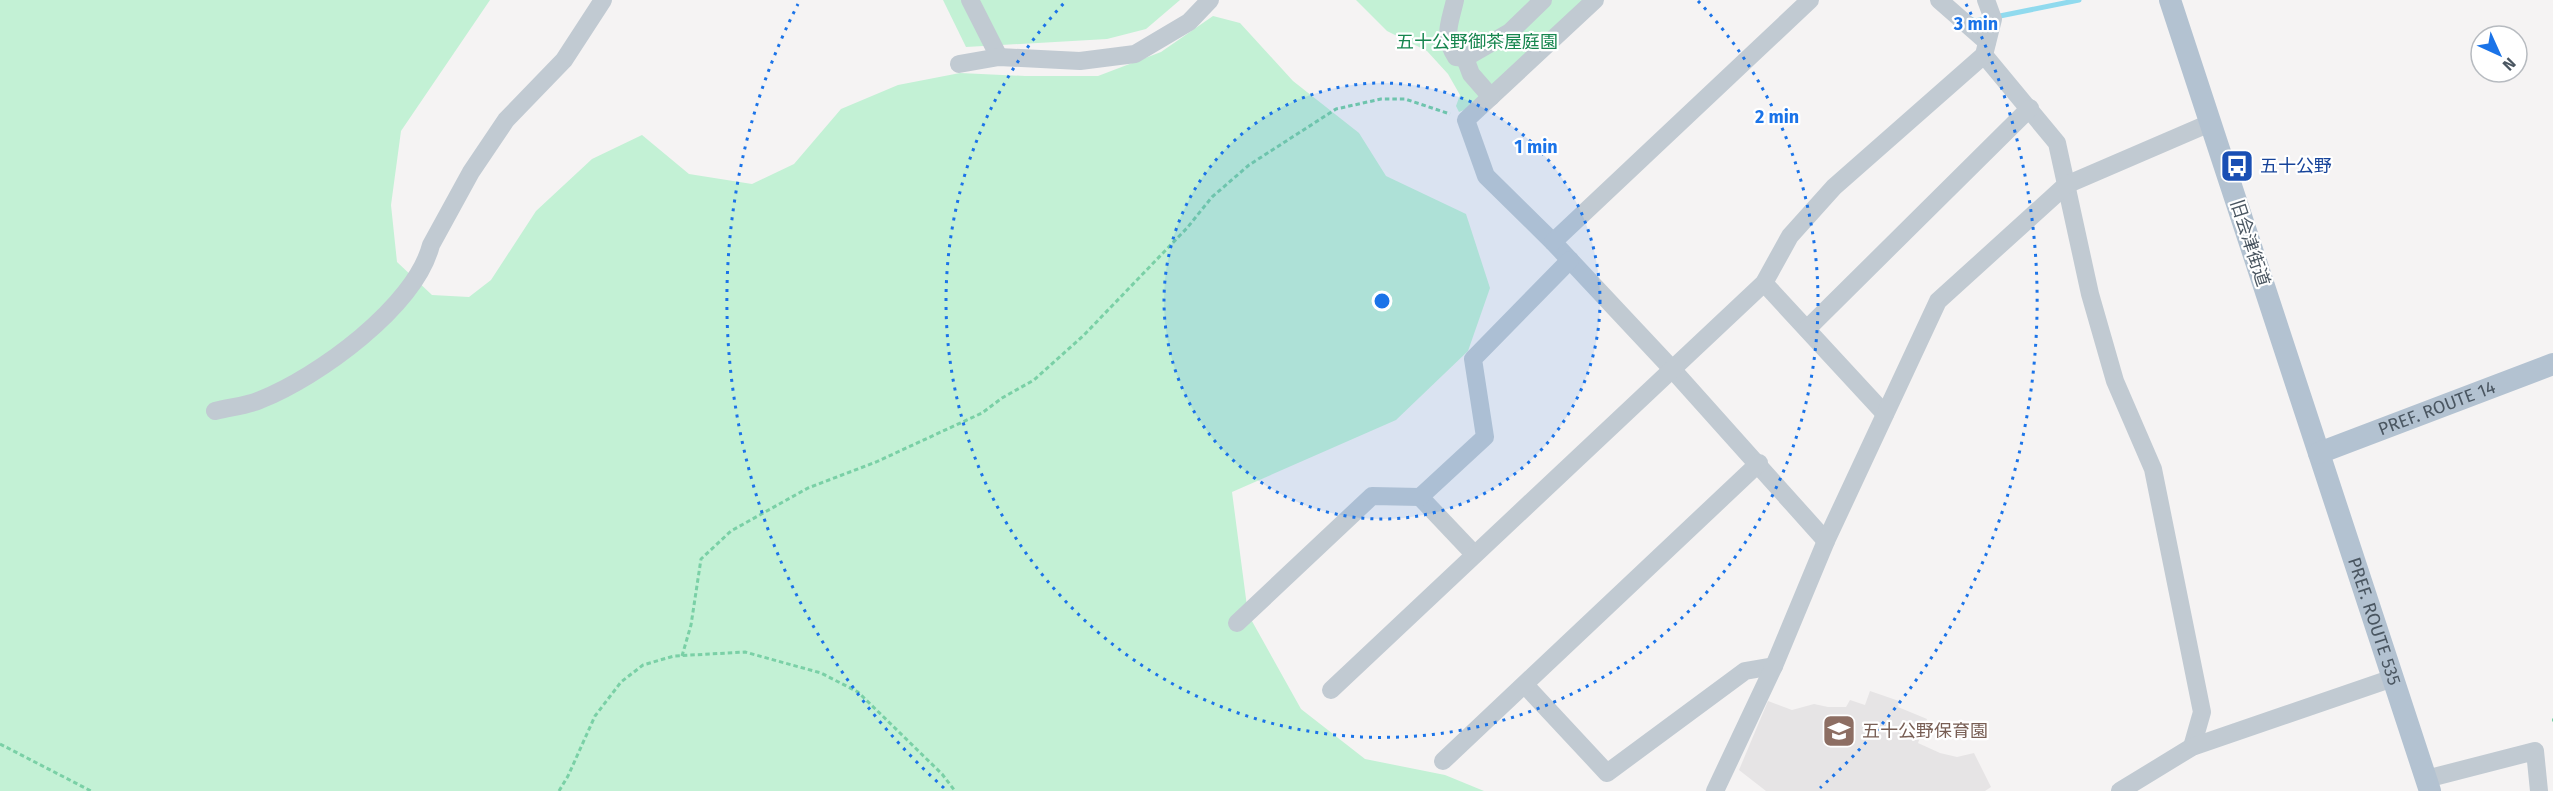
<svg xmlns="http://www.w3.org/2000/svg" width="2553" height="791" viewBox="0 0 2553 791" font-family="'Fira Sans','Noto Sans JP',sans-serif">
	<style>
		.education { fill: #e6e4e5 }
		.green { fill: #c3f1d5 }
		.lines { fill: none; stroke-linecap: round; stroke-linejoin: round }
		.stream { stroke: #90daee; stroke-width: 5 }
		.path { stroke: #7ad0a6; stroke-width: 3; stroke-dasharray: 4.5 3; stroke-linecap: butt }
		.minor { stroke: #c1cad2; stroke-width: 18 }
		.major { stroke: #b3c2d1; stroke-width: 22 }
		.ring { fill: none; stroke: #1a73e8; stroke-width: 3; stroke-dasharray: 3 6 }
		.labels { text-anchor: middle; stroke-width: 4.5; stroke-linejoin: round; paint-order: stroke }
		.park-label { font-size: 18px; fill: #17864f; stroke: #fff }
		.transit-label { font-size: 18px; fill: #164399; stroke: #fff; text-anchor: start }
		.street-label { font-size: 18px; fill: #4a5661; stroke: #fff }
		.education-label { font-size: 18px; fill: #785e54; stroke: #fff; text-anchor: start }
		.centre { fill: #1a73e8; stroke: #fff; stroke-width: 3 }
		.ring-label { font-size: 18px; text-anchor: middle; font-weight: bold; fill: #1a73e8; stroke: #fff; stroke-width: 4.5; stroke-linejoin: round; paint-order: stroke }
	</style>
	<rect width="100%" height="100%" fill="#f5f3f3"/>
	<!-- education -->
	<path class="education" d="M1870,691l29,10 -1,6 29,12 -9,24 22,10 17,4 17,-4 17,34 -6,4h-219l-27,-21 29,-69 24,9 22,-6 14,3h18l4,-7 15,5z"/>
	<!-- green -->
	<g class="green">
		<path d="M0,0h490l-89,131 -10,74 6,57 35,33 37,2 22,-17 45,-69 56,-52 50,-24 47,39 63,10 42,-20 47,-55 57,-24 62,-12 65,3h73l63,-24 52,-36 27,7 53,58 66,52 27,43 80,38 24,74 -22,63 -72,69 -164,72 16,122 53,95 64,50 80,16 39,16h-1484z"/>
		<path d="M943,0h237l-34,29 -39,10 -141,8z"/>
		<path d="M1356,0h230l-117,108 -10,4 -3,-6 4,-11 -12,-21 -21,-23 -40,-20z"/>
	</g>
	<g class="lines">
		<!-- stream -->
		<path class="stream" d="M1971,19l4,2 104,-21"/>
		<!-- path -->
		<g class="path">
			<path d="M682,656l9,-31 10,-66 30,-28 77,-43 68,-26 106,-49 20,-15 32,-18 50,-45 103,-107 25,-31 37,-32 87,-56 45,-10h24l45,15"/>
			<path d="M2552,720h1"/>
			<path d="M0,744l91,47"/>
			<path d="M559,791l9,-15 27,-60 26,-34 22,-17 31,-9 71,-4 76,21 37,19 84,82 13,17"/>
		</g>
		<!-- minor -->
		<g class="minor">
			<path d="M970,0l29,57"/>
			<path d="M1455,0c-5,23 -13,36 1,57l9,1 45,-26 33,-32"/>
			<path d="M1595,0l-129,120 20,56 67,66 119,127 154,172"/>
			<path d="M1939,0l48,42"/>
			<path d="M1984,55l73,88 33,151 25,87 38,88 49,243 -10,35"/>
			<path d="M1465,58l6,16 20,23"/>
			<path d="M959,64l40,-7 81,4 55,-7 54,-32 21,-22"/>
			<path d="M1553,242l257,-242"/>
			<path d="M1764,283l121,131"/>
			<path d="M1807,329l223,-221"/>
			<path d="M215,411c15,-4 31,-5 45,-11 58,-23 155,-93 171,-155l40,-73 35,-52 58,-60 39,-60"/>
			<path d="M1420,497l54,57"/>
			<path d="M1237,623l135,-127 48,1 65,-60 -12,-78 97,-99"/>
			<path d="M1525,685l82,88 138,-102 29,-5"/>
			<path d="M1331,690l433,-407 26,-47 44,-49 150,-132 9,-36 -7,-19"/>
			<path d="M1443,761l316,-298"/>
			<path d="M2426,779l109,-28 4,40"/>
			<path d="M1715,791l59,-125 52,-125 112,-240 128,-116 144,-62"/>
			<path d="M2120,791l72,-44 201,-69"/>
		</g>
		<!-- major -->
		<g class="major">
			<path id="s1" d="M2170,0l260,791"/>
			<path id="s2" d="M2319,453l234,-89"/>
		</g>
	</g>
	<!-- distance rings -->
	<circle cx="1382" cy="301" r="218" fill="#1a73e8" fill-opacity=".12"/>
	<g class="ring">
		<circle cx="1382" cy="301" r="218"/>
		<path d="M1698 1A436 436 0 1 1 1066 1"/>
		<path d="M944 788A655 655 0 0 1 798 4M1966 4A655 655 0 0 1 1820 788"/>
	</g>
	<!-- icons -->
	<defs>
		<g id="bus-square" transform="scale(1.725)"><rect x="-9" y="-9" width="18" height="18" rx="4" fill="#1a4fb4" stroke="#fff"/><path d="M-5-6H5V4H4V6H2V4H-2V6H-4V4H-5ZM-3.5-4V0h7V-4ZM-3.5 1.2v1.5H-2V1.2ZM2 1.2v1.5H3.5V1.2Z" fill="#fff"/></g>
		<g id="school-square" transform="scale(1.725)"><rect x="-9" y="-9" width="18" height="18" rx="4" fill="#8d6e63" stroke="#fff"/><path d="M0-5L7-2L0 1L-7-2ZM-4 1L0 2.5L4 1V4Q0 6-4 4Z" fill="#fff"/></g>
	</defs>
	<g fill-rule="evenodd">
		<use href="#bus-square" x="2237" y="166"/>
		<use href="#school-square" x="1839" y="731"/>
	</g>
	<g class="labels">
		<!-- park labels -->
		<g class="park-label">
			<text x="1477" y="48">五十公野御茶屋庭園</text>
		</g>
		<!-- transit labels -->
		<g class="transit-label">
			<text x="2260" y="172">五十公野</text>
		</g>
		<!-- street labels -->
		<g class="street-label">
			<text transform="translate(2250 243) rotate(72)" y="6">旧会津街道</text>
			<text dy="6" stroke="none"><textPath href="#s2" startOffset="126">PREF. ROUTE 14</textPath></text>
			<text dy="6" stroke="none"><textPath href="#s1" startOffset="654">PREF. ROUTE 535</textPath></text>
		</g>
		<!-- education labels -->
		<g class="education-label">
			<text x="1862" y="737">五十公野保育園</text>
		</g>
	</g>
	<circle cx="1382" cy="301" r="9" class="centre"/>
	<g class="ring-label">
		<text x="1976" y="30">3 min</text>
		<text x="1777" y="123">2 min</text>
		<text x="1536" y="153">1 min</text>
	</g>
	<!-- north arrow -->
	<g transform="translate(2499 54) rotate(135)"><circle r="28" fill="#ffffff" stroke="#b7bbc0" stroke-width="1.5"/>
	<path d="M0-4.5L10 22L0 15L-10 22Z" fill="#1a73e8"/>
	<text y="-9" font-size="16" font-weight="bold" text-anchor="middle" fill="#4a5661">N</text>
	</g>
</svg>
